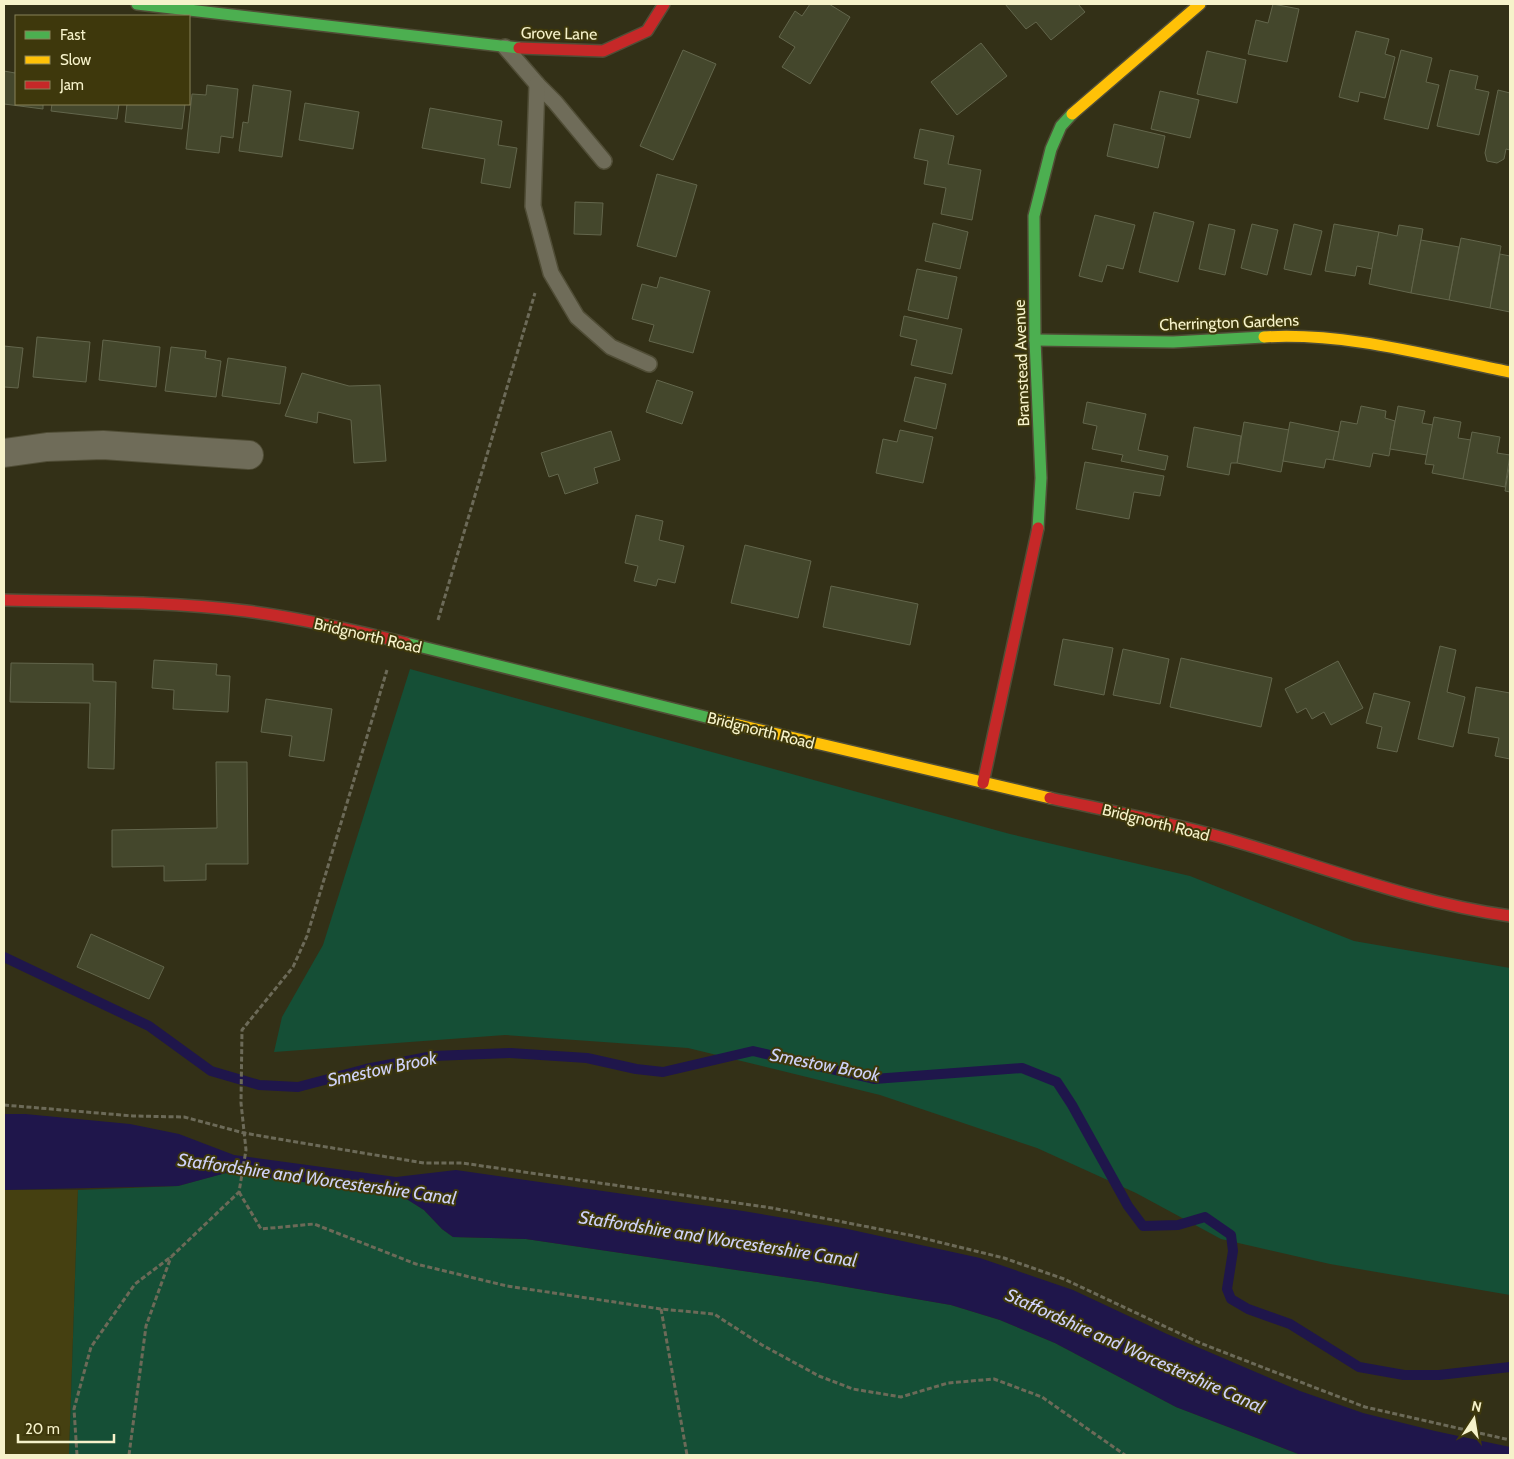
<svg xmlns="http://www.w3.org/2000/svg" width="1514" height="1459" viewBox="0 0 1514 1459" font-family="Cabin,sans-serif">
	<style>
		.built { fill: #454011 }
		.green { fill: #154f36 }
		.water { fill: #1f164b }
		.lines { fill: none; stroke-linecap: round; stroke-linejoin: round }
		.stream { stroke: #1f164b; stroke-width: 10 }
		.building { fill: #44472c; stroke: #63664c }
		.lane-casing { stroke: #504d36; stroke-width: 18 }
		.street-casing { stroke: #504d36; stroke-width: 30 }
		.fast-casing { stroke: #504d36; stroke-width: 14 }
		.slow-casing { stroke: #504d36; stroke-width: 14 }
		.jam-casing { stroke: #504d36; stroke-width: 14 }
		.path { stroke: #6c6a58; stroke-width: 3; stroke-dasharray: 5 2.5; stroke-linecap: butt }
		.lane { stroke: #6f6c59; stroke-width: 15 }
		.street { stroke: #6f6c59; stroke-width: 28 }
		.fast { stroke: #4caf50; stroke-width: 11 }
		.slow { stroke: #ffc107; stroke-width: 11 }
		.jam { stroke: #c62828; stroke-width: 11 }
		.labels { text-anchor: middle; stroke-width: 4; stroke-linejoin: round; paint-order: stroke }
		.street-label { font-size: 16px; fill: #f6f2ca; stroke: #3e380c }
		.water-label { font-size: 18px; font-style: italic; fill: #cfd2f9; stroke: #3e380c }
	</style>
	<rect width="100%" height="100%" fill="#333017"/>
	<!-- built -->
	<path class="built" d="M4,1190h74l-9,265h-65z"/>
	<!-- green -->
	<g class="green">
		<path d="M410,669l600,165 180,42 164,65 156,27v327l-180,-31 -109,-25 -85,-46 -99,-45 -157,-53 -192,-47 -183,-13 -231,17 8,-35 41,-72z"/>
		<path d="M225,1173l172,20 27,17 18,19 11,8 73,2 292,43 133,23 49,15 55,23 121,64 125,48h-1232l9,-265 100,-4z"/>
	</g>
	<!-- water -->
	<path class="water" d="M4,1114h21l105,10 49,10 55,21 162,22 60,-7 287,41 100,17 137,30 93,32 94,44 133,57 63,22 72,18 75,16v8h-209l-125,-48 -121,-64 -55,-23 -49,-15 -133,-23 -292,-43 -73,-2 -11,-8 -18,-19 -27,-17 -171,-20 -48,13 -174,4z"/>
	<g class="lines">
		<!-- stream -->
		<path class="stream" d="M4,957l145,69 62,45 48,14 39,2 68,-18 67,-13 77,-3 77,5 49,11 27,3 90,-21 121,28 148,-11 35,14 15,23 56,101 15,20 35,-1 27,-8 26,18 2,16 -6,38 4,10 17,10 42,15 69,43 45,8h35l71,-8"/>
	</g>
	<!-- building -->
	<g class="building">
		<path d="M810,4h19l21,13 -40,67 -28,-17 13,-20 -16,-10 16,-26 7,5z"/>
		<path d="M1005,4h73l7,8 -34,28 -15,-18 -10,7z"/>
		<path d="M1273,4l26,5 -12,53 -39,-8 8,-34 12,3z"/>
		<path d="M1356,31l33,8 -4,15 10,3 -10,41 -25,-6 -2,10 -19,-5z"/>
		<path d="M981,43l26,33 -50,39 -26,-33z"/>
		<path d="M683,50l33,14 -43,96 -33,-14z"/>
		<path d="M1401,50l31,8 -6,24 13,3 -11,44 -44,-10z"/>
		<path d="M1207,51l39,9 -9,43 -40,-9z"/>
		<path d="M16,67v37h27v5l-39,-5v-33l11,2z"/>
		<path d="M1450,70l28,6 -3,13 14,3 -10,43 -42,-9z"/>
		<path d="M207,85l31,4 -5,49 -12,-2 -2,17 -33,-4 6,-55 14,1z"/>
		<path d="M253,85l38,6 -9,66 -43,-6 4,-29 5,1z"/>
		<path d="M1498,90l12,3v57l-4,-1 -2,10 -7,4 -10,-2 -2,-8z"/>
		<path d="M1160,91l39,9 -9,38 -39,-9z"/>
		<path d="M305,103l54,9 -6,37 -54,-9z"/>
		<path d="M52,104h67l-2,15 -66,-8z"/>
		<path d="M127,104h58l-3,25 -57,-7z"/>
		<path d="M430,108l72,13 -4,24 19,3 -7,40 -29,-5 4,-24 -63,-11z"/>
		<path d="M1114,124l51,12 -7,32 -51,-12z"/>
		<path d="M920,129l34,7 -6,28 33,6 -9,50 -31,-6 5,-26 -22,-4 4,-23 -14,-3z"/>
		<path d="M657,174l40,11 -21,72 -39,-11z"/>
		<path d="M575,202l28,1 -2,32 -27,-1z"/>
		<path d="M1154,212l40,10 -16,60 -39,-10z"/>
		<path d="M1095,215l40,10 -12,44 -16,-4 -5,17 -23,-6z"/>
		<path d="M933,223l35,9 -8,37 -35,-8z"/>
		<path d="M1209,224l26,6 -10,45 -26,-6z"/>
		<path d="M1252,224l26,6 -11,45 -26,-7z"/>
		<path d="M1294,224l28,7 -11,44 -27,-6z"/>
		<path d="M1334,224l45,8 -7,37 -15,-3 -2,10 -30,-5z"/>
		<path d="M1399,225l24,4 -12,64 -42,-9 10,-52 18,4z"/>
		<path d="M1461,238l40,8 -11,62 -41,-8z"/>
		<path d="M1421,240l38,7 -10,53 -38,-7z"/>
		<path d="M1500,254l10,2v56l-20,-4z"/>
		<path d="M917,269l40,8 -9,42 -40,-9z"/>
		<path d="M660,277l50,14 -17,62 -44,-12 5,-16 -22,-6 10,-35 15,4z"/>
		<path d="M904,316l58,13 -10,45 -41,-9 6,-25 -17,-4z"/>
		<path d="M37,337l53,5 -4,40 -53,-5z"/>
		<path d="M103,340l57,7 -4,40 -57,-7z"/>
		<path d="M4,346l19,2 -5,40 -14,-1z"/>
		<path d="M171,347l35,4 -1,7 16,3 -5,36 -51,-6z"/>
		<path d="M228,358l58,9 -6,37 -58,-8z"/>
		<path d="M302,373l47,13 31,-1 6,76 -32,2 -3,-43 -33,-8 -1,11 -32,-7z"/>
		<path d="M915,377l31,7 -10,45 -32,-8z"/>
		<path d="M657,380l36,12 -11,32 -36,-12z"/>
		<path d="M1087,402l59,12 -8,36 30,6 -3,14 -44,-9 2,-6 -31,-6 5,-23 -14,-3z"/>
		<path d="M1361,406l25,5 -1,7 10,3 -6,35 -16,-3 -3,14 -37,-7 8,-39 16,3z"/>
		<path d="M1398,406l27,5 -3,12 11,2 -6,30 -37,-6z"/>
		<path d="M1434,417l27,5 -3,16 13,2 -8,39 -31,-6 2,-8 -9,-1z"/>
		<path d="M1244,422l45,8 -8,42 -44,-9z"/>
		<path d="M1290,422l49,10 -6,28 -7,-1 -2,9 -41,-7z"/>
		<path d="M1194,427l47,9 -4,27h-6l-2,12 -42,-8z"/>
		<path d="M900,430l33,7 -10,46 -47,-10 7,-34 14,3z"/>
		<path d="M611,431l9,29 -26,8 4,15 -33,11 -7,-20 -9,3 -8,-24z"/>
		<path d="M1472,432l28,5 -3,16 13,2 -5,32 -42,-8z"/>
		<path d="M1085,462l79,14 -4,20 -26,-4 -5,27 -53,-10z"/>
		<path d="M1510,462v30l-5,-1z"/>
		<path d="M636,515l27,6 -4,19 25,6 -9,37 -17,-4 -2,7 -22,-5 4,-15 -13,-3z"/>
		<path d="M745,545l66,16 -13,57 -67,-15z"/>
		<path d="M831,586l87,18 -8,41 -87,-18z"/>
		<path d="M1063,639l50,9 -9,47 -50,-10z"/>
		<path d="M1440,646l16,4 -9,42 18,5 -12,50 -35,-8z"/>
		<path d="M1123,649l46,10 -9,45 -47,-9z"/>
		<path d="M1181,658l91,20 -11,49 -91,-20z"/>
		<path d="M154,660l63,4 -1,11 14,1 -2,36 -55,-3 1,-19 -22,-2z"/>
		<path d="M1338,661l25,47 -32,17 -7,-13 -12,7 -6,-11 -9,5 -12,-24z"/>
		<path d="M11,663l82,1v17l23,1 -2,87 -26,-1 2,-65 -80,-1z"/>
		<path d="M1476,687l34,6v66l-15,-3 4,-18 -31,-5z"/>
		<path d="M1374,693l36,9 -13,50 -20,-4 5,-21 -16,-4z"/>
		<path d="M266,699l66,10 -8,52 -35,-5 3,-20 -31,-4z"/>
		<path d="M216,762h31l1,102h-42v16l-42,1v-15l-52,1v-37l105,-2z"/>
		<path d="M91,934l73,33 -15,32 -72,-32z"/>
	</g>
	<g class="lines">
		<!-- lane casing -->
		<g class="lane-casing">
			<g id="lane">
				<path d="M505,47l32,37 18,18 49,59"/>
				<path d="M537,84l-4,122 18,67 26,44 34,30 38,17"/>
			</g>
		</g>
		<!-- street casing -->
		<g class="street-casing">
			<path id="street" d="M4,453l43,-6 56,-2 146,10"/>
		</g>
		<!-- fast casing -->
		<g class="fast-casing">
			<g id="fast">
				<path d="M137,4l382,44"/>
				<path d="M1035,340l138,2 91,-5"/>
				<path d="M1038,528l3,-50 -6,-138 -1,-124 17,-67 10,-23 11,-12"/>
				<path d="M406,643l312,77"/>
			</g>
		</g>
		<!-- slow casing -->
		<g class="slow-casing">
			<g id="slow">
				<path d="M1072,114l128,-110"/>
				<path d="M1264,337c83,-5 165,19 246,35"/>
				<path d="M718,720l332,78"/>
			</g>
		</g>
		<!-- jam casing -->
		<g class="jam-casing">
			<g id="jam">
				<path d="M519,48l84,3 44,-20 17,-27"/>
				<path d="M4,600c80,2 162,1 242,11 54,7 107,19 160,32"/>
				<path d="M983,783l55,-255"/>
				<path d="M1050,798c55,12 112,23 167,38 97,27 193,66 293,80"/>
			</g>
		</g>
		<!-- path -->
		<g class="path">
			<path d="M438,620l97,-327"/>
			<path d="M4,1105l129,11 51,1 60,16 46,8 134,22h38l310,45 142,28 90,22 60,21 136,64 165,64 145,33"/>
			<path d="M239,1192l22,37 53,-5 102,40 91,22 154,23 53,5 48,31 57,31 34,13 48,8 47,-14 46,-4 48,18 83,58"/>
			<path d="M661,1309l26,146"/>
			<path d="M77,1455l-3,-46 17,-62 44,-63 37,-28 67,-64 7,-42 -5,-47 1,-73 51,-63 14,-31 80,-266"/>
			<path d="M129,1455l17,-129 25,-69"/>
		</g>
		<!-- lane -->
		<use href="#lane" class="lane"/>
		<!-- street -->
		<use href="#street" class="street"/>
		<!-- fast -->
		<use href="#fast" class="fast"/>
		<!-- slow -->
		<use href="#slow" class="slow"/>
		<!-- jam -->
		<use href="#jam" class="jam"/>
	</g>
	<g class="labels">
		<!-- street labels -->
		<g class="street-label">
			<text transform="translate(559 33) rotate(1)" y="6">Grove Lane</text>
			<text transform="translate(1229 322) rotate(-2)" y="6">Cherrington Gardens</text>
			<text transform="translate(1021 363) rotate(-92)" y="6">Bramstead Avenue</text>
			<text transform="translate(368 635) rotate(13)" y="6">Bridgnorth Road</text>
			<text transform="translate(761 730) rotate(14)" y="6">Bridgnorth Road</text>
			<text transform="translate(1156 822) rotate(14)" y="6">Bridgnorth Road</text>
		</g>
		<!-- water labels -->
		<g class="water-label">
			<text transform="translate(825 1065) rotate(11)" y="6">Smestow Brook</text>
			<text transform="translate(382 1069) rotate(-12)" y="6">Smestow Brook</text>
			<text transform="translate(317 1179) rotate(8)" y="6">Staffordshire and Worcestershire Canal</text>
			<text transform="translate(718 1239) rotate(9)" y="6">Staffordshire and Worcestershire Canal</text>
			<text transform="translate(1135 1351) rotate(24)" y="6">Staffordshire and Worcestershire Canal</text>
		</g>
	</g>
	<!-- border -->
	<rect width="1514" height="1459" fill="none" stroke="#f6f2ca" stroke-width="10"/>
	<!-- legend -->
	<rect x="15" y="15" width="175" height="90" fill="#3e380c" stroke="#888258"/>
	<rect x="25" y="31" width="25" height="8" fill="#4caf50" stroke="#888258"/>
	<text x="60" y="40" font-size="15" fill="#f6f2ca">Fast</text>
	<rect x="25" y="56" width="25" height="8" fill="#ffc107" stroke="#888258"/>
	<text x="60" y="65" font-size="15" fill="#f6f2ca">Slow</text>
	<rect x="25" y="81" width="25" height="8" fill="#c62828" stroke="#888258"/>
	<text x="60" y="90" font-size="15" fill="#f6f2ca">Jam</text>
	<!-- north arrow -->
	<g transform="translate(1474 1419) rotate(12)" stroke="#3e380c" stroke-width="4" paint-order="stroke">
	<path d="M0-4L9 19L0 12L-9 19Z" fill="#f6f2ca"/>
	<text y="-8" font-size="14" font-weight="bold" text-anchor="middle" fill="#f6f2ca">N</text>
	</g>
	<!-- scale -->
	<path d="M18 1434v8h96v-8" fill="none" stroke="#f6f2ca" stroke-width="2.5"/>
	<text x="25" y="1434" font-size="15" fill="#f6f2ca" stroke="#3e380c" stroke-width="4" paint-order="stroke">20 m</text>
</svg>
